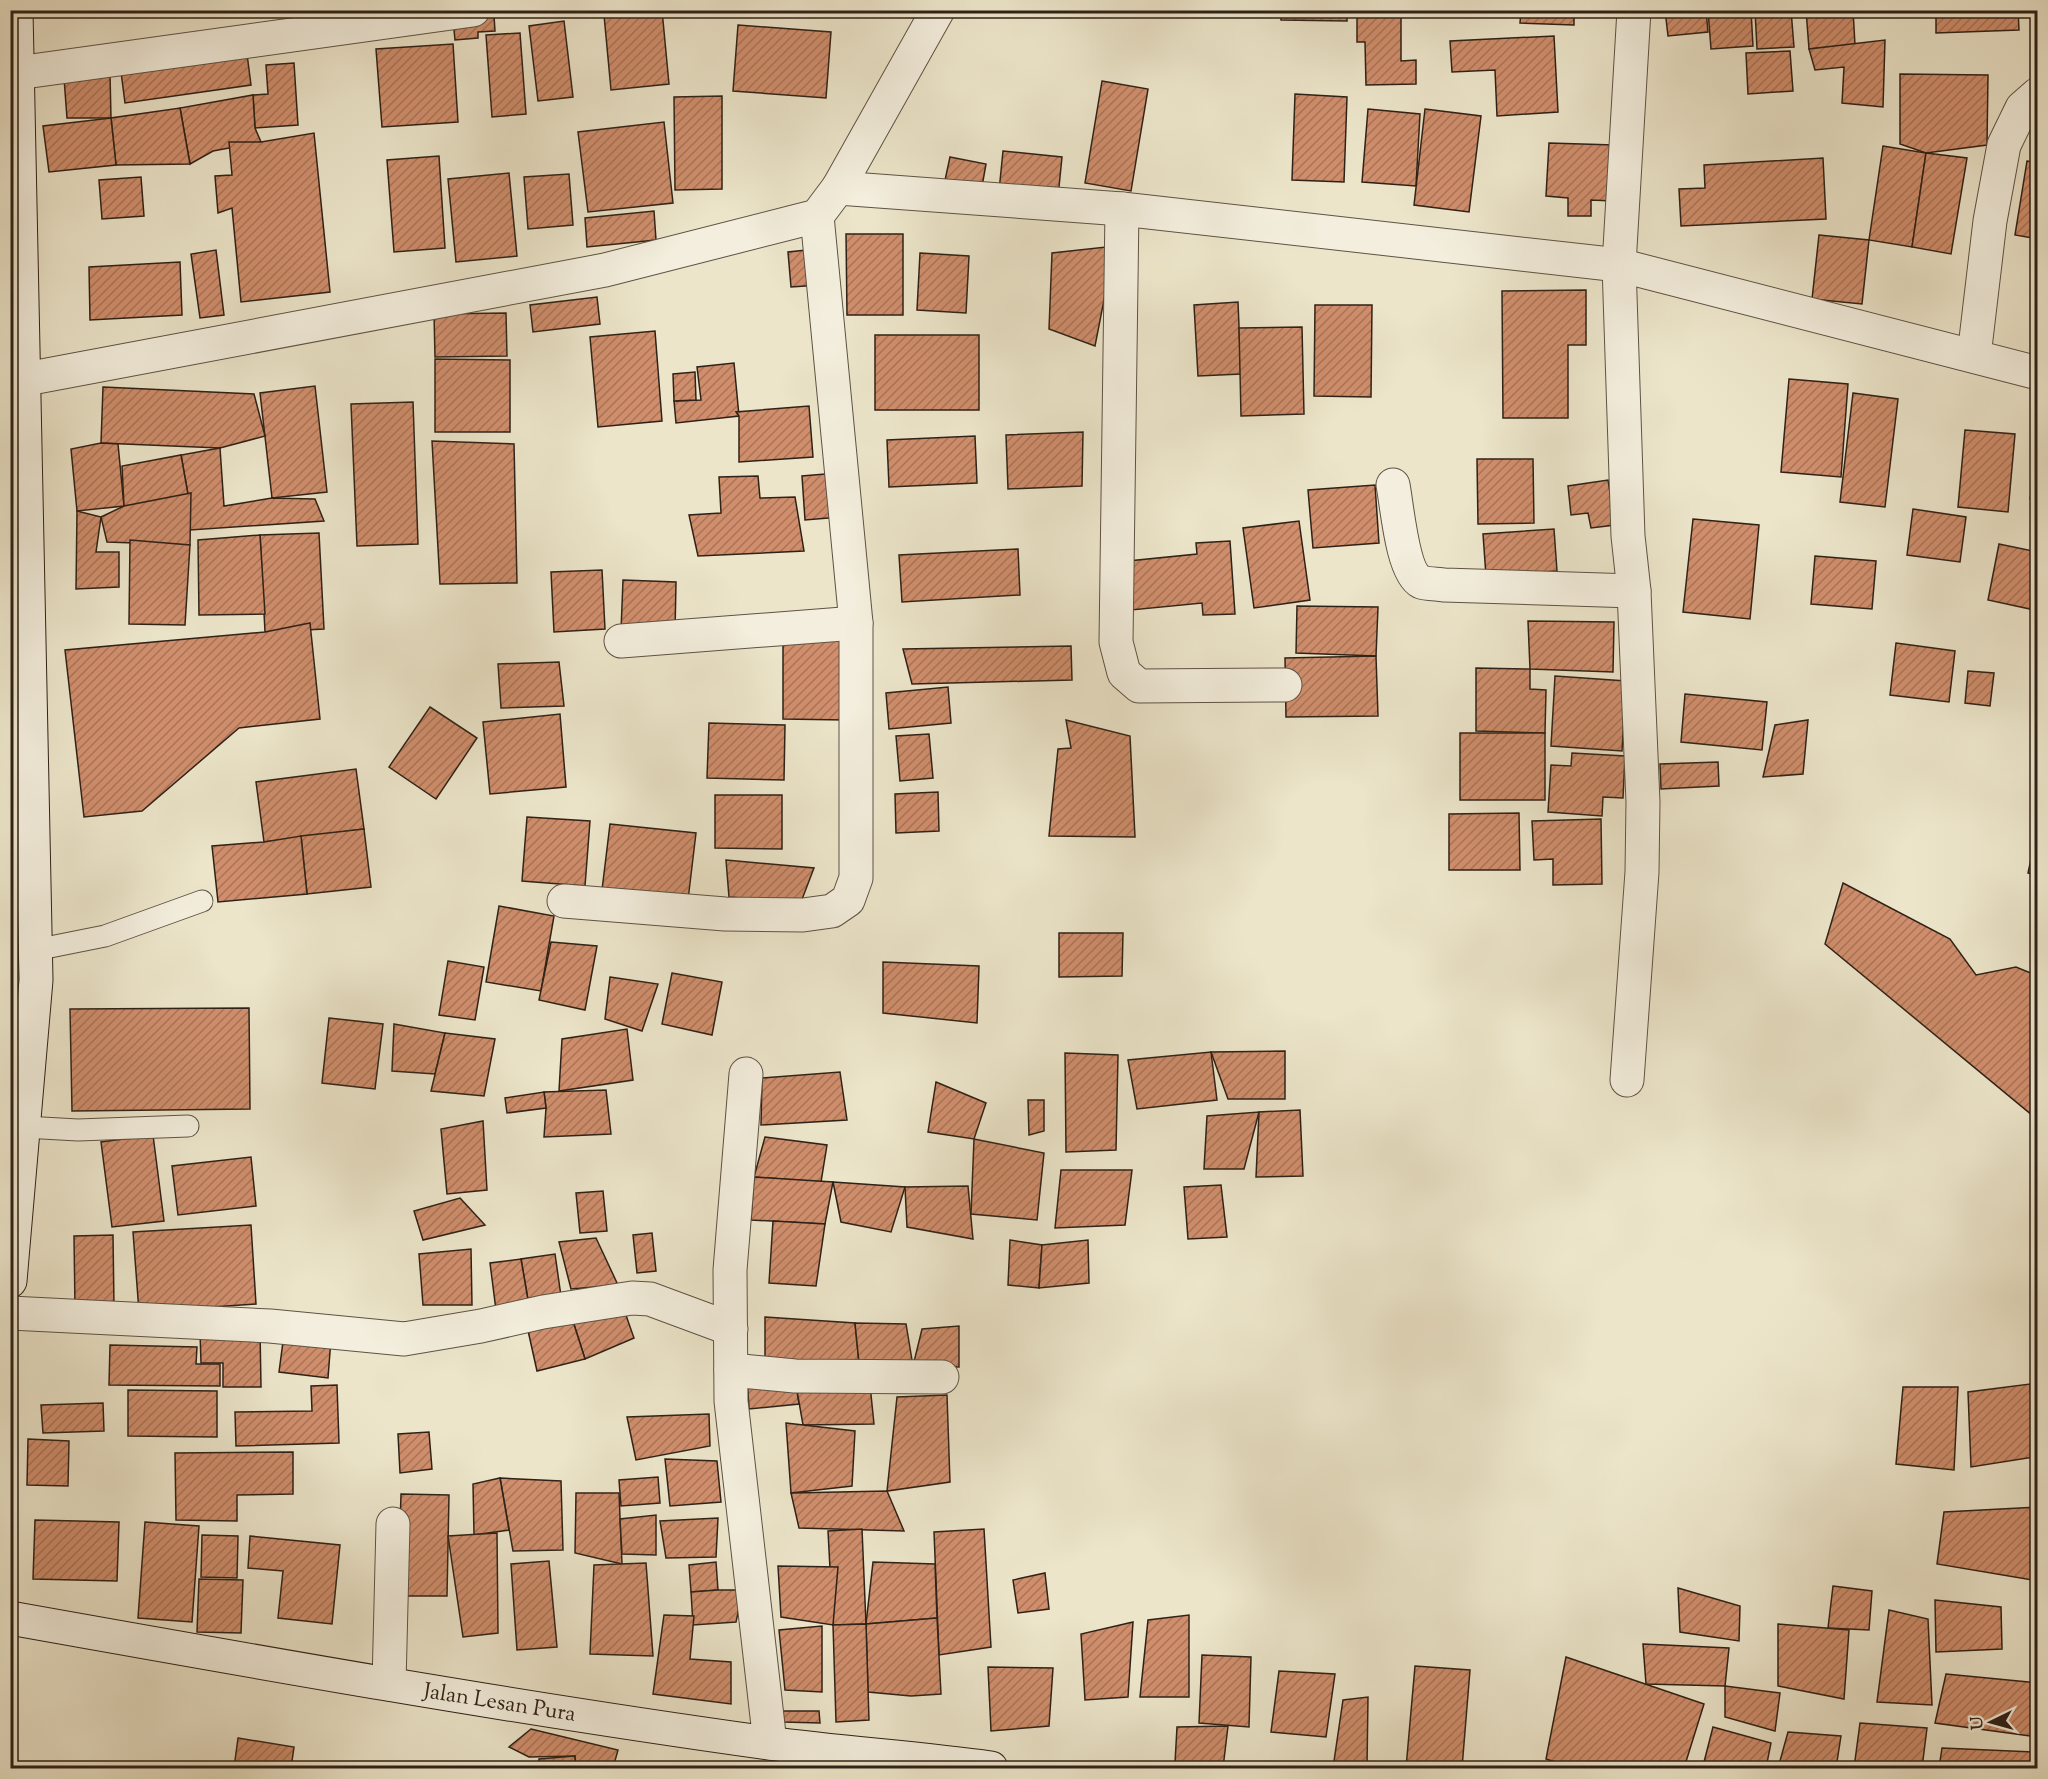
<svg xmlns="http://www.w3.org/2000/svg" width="2048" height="1779" viewBox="0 0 2048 1779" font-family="'Sorts Mill Goudy',serif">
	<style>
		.building { fill: url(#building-hatch); stroke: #2f2117; stroke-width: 1.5 }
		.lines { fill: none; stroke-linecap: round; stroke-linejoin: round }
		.lane-casing { stroke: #5e5244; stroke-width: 23 }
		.street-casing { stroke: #5e5244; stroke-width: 35 }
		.secondary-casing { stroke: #2f2117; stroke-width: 35 }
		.lane { stroke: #f3eedd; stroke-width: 21 }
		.street { stroke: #f3eedd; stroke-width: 33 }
		.secondary { stroke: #f3eedd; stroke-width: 33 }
		.labels { text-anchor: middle; stroke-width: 5; stroke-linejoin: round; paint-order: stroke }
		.street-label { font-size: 22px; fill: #2f2117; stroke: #f3eedd }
	</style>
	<defs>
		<pattern id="building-hatch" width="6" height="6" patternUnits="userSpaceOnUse" patternTransform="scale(1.5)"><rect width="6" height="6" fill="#d08e6c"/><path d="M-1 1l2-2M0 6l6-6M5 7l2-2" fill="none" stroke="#a97458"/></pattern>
	</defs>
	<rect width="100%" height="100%" fill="#ece5ca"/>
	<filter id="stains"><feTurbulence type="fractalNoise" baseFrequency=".00333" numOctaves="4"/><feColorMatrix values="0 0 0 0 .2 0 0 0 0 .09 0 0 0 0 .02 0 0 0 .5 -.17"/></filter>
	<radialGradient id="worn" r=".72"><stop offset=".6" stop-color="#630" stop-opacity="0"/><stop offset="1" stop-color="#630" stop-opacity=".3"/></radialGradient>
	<!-- building -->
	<g class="building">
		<path d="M168,10h79l-78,7z"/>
		<path d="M662,10l7,74 -58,6 -7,-75z"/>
		<path d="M1281,10h66v11l-66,-1z"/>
		<path d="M1357,10h44v51l15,-1v24l-50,1 -1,-43h-8z"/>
		<path d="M1521,10h53v15l-54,-2z"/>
		<path d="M1665,10h41l2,22 -40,4z"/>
		<path d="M1708,10h43l2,36 -42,3z"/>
		<path d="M1755,10h36l3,37 -37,2z"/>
		<path d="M1806,10h47l2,35 -46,4z"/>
		<path d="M1936,10h82l1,20 -83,3z"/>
		<path d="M494,16l1,15 -17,1v6l-23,2 -2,-20z"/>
		<path d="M564,21l9,76 -35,4 -9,-75z"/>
		<path d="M738,25l93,7 -5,66 -93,-7z"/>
		<path d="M520,33l6,81 -34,3 -6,-82z"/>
		<path d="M1554,36l4,76 -61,4 -2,-46 -43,2 -2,-31z"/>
		<path d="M1885,40l-2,67 -41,-4 2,-36 -29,3 -6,-21z"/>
		<path d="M453,44l5,78 -76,5 -6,-78z"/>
		<path d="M1790,51l3,40 -45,3 -2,-41z"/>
		<path d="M247,54l4,31 -126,18 -4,-31z"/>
		<path d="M294,63l4,62 -43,3 -2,-33 15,-1 -2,-29z"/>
		<path d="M110,74l1,44h-44l-3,-40z"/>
		<path d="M1900,74l88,1 -1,70 -61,8 -26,-9z"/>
		<path d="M1102,81l46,8 -17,102 -46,-8z"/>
		<path d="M1295,94l52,3 -3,85 -52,-2z"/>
		<path d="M253,95l2,33 6,14 -48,9 -23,13 -10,-56z"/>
		<path d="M722,96v93l-47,1 -1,-93z"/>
		<path d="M180,108l10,56 -74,1 -5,-47z"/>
		<path d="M1368,109l52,5 -4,72 -54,-4z"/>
		<path d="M1425,109l56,7 -12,96 -55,-7z"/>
		<path d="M111,118l5,47 -67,7 -6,-46z"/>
		<path d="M664,122l9,81 -85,9 -10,-80z"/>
		<path d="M314,133l16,159 -89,10 -9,-94 -14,5 -3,-37 17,-1 -3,-33h32z"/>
		<path d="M1549,143l65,2 -2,56 -21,-1v16h-23v-18l-22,-2z"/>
		<path d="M1883,146l43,7 -14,94 -43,-7z"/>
		<path d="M1003,151l59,6 -4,40 -59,-6z"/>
		<path d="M1926,153l41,5 -16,96 -39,-7z"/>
		<path d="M439,156l6,92 -51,4 -7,-92z"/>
		<path d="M950,157l36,7 -5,28 -37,-7z"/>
		<path d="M1823,158l3,61 -145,7 -2,-37 26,-1 -1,-23z"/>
		<path d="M2027,161l11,2v76l-23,-4z"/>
		<path d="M509,173l8,83 -61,6 -8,-83z"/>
		<path d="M569,174l4,51 -45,4 -4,-52z"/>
		<path d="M141,177l3,39 -42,3 -3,-39z"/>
		<path d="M654,211l2,29 -69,7 -2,-29z"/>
		<path d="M846,234h57v81h-56z"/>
		<path d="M1819,235l50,5 -7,64 -50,-5z"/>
		<path d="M1106,247l-1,48 -10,51 -46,-17 3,-76z"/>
		<path d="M816,249l4,36 -29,2 -3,-35z"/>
		<path d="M216,250l8,65 -24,3 -9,-64z"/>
		<path d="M920,253l49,3 -3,57 -49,-3z"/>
		<path d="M180,262l2,53 -92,5 -1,-53z"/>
		<path d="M1586,290v55h-18v73h-65l-1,-127z"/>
		<path d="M597,297l3,27 -67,8 -3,-27z"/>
		<path d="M1238,302l3,72 -43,2 -4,-71z"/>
		<path d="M1315,305h57l-1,92 -57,-1z"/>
		<path d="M506,313l1,43 -72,1 -1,-43z"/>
		<path d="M1302,327l2,87 -63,2 -2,-88z"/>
		<path d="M655,331l7,90 -64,6 -8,-90z"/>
		<rect x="875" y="335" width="104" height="75"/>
		<path d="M435,359l75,1v72h-75z"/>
		<path d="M734,363l5,53 -63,7 -2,-22 27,-1 -4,-33z"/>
		<path d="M695,372l1,28 -22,1 -1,-27z"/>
		<path d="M1789,379l59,5 -7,93 -60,-5z"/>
		<path d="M315,386l12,106 -55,6 -12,-105z"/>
		<path d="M103,387l151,7 11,42 -45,12 -119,-5z"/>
		<path d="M1853,393l45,6 -13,108 -45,-5z"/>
		<path d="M413,402l5,142 -61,2 -6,-142z"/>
		<path d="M809,406l4,51 -74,5v-46l-3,-4z"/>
		<path d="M1965,430l50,4 -7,78 -50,-5z"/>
		<path d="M1083,432l-1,54 -74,3 -2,-54z"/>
		<path d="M975,436l2,47 -88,4 -2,-47z"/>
		<path d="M432,441l82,3 3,139 -77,1z"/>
		<path d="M101,443l17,1 6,62 -47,5 -6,-62z"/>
		<path d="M220,448l4,58 48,-8 43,1 9,22 -134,9 -1,-30 -8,-45z"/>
		<path d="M2038,451v50l-8,-2z"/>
		<path d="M181,455l8,45 -65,6 -2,-40z"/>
		<path d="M1477,459h56l1,64 -56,1z"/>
		<path d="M837,473l3,44 -35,3 -3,-44z"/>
		<path d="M758,476l2,22 35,-1 9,54 -106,5 -9,-41 32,-2 -2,-36z"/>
		<path d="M1608,480l7,45 -24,3 -3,-15 -17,2 -3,-29z"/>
		<path d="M1375,485l4,58 -66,5 -5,-58z"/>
		<path d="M191,493l-1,52 -83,-3 -6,-25 23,-11z"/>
		<path d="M1913,509l53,8 -6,45 -53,-7z"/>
		<path d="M77,511l24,6 -5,35h23v35l-43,2z"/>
		<path d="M1693,519l66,6 -9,94 -67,-7z"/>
		<path d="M1299,521l11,79 -56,8 -11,-80z"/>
		<path d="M1554,529l3,42 -71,5 -3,-42z"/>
		<path d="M319,533l5,96 -59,3 -5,-97z"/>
		<path d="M260,535l5,79 -66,1 -1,-75z"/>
		<path d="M130,540l60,5 -5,80 -56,-1z"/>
		<path d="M1230,541l5,73 -32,1 -1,-12 -71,7 -3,-49 69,-7 -1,-11z"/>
		<path d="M1999,544l39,8v22l-8,35 -42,-9z"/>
		<path d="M1018,549l2,46 -118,7 -3,-47z"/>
		<path d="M1815,556l61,5 -4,48 -61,-5z"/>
		<path d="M602,570l3,59 -51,3 -3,-60z"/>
		<path d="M623,580l53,2 -1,50 -54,-1z"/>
		<path d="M1297,606l81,1 -2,49 -80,-3z"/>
		<path d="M1528,621l86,1 -1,50 -83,-3z"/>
		<path d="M310,623l10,96 -81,9 -97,83 -58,6 -19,-167 200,-18z"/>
		<path d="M783,639h63l-1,81 -62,-1z"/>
		<path d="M1896,643l59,8 -6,51 -59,-7z"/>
		<path d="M1071,646l1,34 -160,4 -9,-35z"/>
		<path d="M1376,656l2,60 -92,1 -1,-59z"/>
		<path d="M559,662l5,44 -63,2 -3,-44z"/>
		<path d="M1476,668l54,1v20l16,1 -1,43 -69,-2z"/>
		<path d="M1968,671l26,2 -4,33 -25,-3z"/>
		<path d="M1555,676l71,5 -4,70 -71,-5z"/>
		<path d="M948,687l3,36 -62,6 -3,-36z"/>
		<path d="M1685,694l82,8 -5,48 -81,-8z"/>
		<path d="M430,707l47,31 -41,61 -47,-32z"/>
		<path d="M560,714l6,73 -76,7 -7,-72z"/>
		<path d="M1066,720l64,16 5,101 -86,-1 9,-87 13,-1z"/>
		<path d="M1808,720l-5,54 -40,3 12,-52z"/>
		<path d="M709,723l76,2 -1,55 -77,-2z"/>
		<rect x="1460" y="733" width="85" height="67"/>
		<path d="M929,734l4,44 -33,3 -4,-45z"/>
		<path d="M1572,753l53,3 -2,42 -20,-1 -1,19 -54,-4 3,-47 20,1z"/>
		<path d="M1718,762l1,24 -58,3 -1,-25z"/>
		<path d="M356,769l8,60 -100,13 -8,-60z"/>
		<path d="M938,792l1,39 -43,2 -1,-39z"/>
		<path d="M715,795h67v54l-67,-1z"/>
		<path d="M1519,813l1,57h-71v-56z"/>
		<path d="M527,817l63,4 -5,65 -63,-5z"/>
		<path d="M1601,819l1,65 -49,1v-26l-19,1 -2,-39z"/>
		<path d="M610,824l86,9 -8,67 -86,-10z"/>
		<path d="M364,829l7,58 -64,7 -6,-58z"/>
		<path d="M2037,832h1v44l-10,-3z"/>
		<path d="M301,836l6,58 -89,8 -6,-56 52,-4z"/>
		<path d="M726,860l88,8 -13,34 -72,-5z"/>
		<path d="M1843,883l107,56 26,36 40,-8 22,9v144l-213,-176z"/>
		<path d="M499,906l55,10 -13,75 -55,-9z"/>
		<path d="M1059,933h64l-1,43 -63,1z"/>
		<path d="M551,942l46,4 -12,64 -46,-10z"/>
		<path d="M448,961l36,6 -9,53 -36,-5z"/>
		<path d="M883,962l96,4 -2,57 -94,-10z"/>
		<path d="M672,973l50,9 -10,53 -50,-11z"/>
		<path d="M610,977l48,7 -16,47 -37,-12z"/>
		<path d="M249,1008l1,101 -178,2 -2,-102z"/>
		<path d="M329,1018l54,6 -8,65 -53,-6z"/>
		<path d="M394,1024l51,9 -10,41 -43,-3z"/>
		<path d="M627,1029l6,51 -74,11 3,-52z"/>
		<path d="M445,1033l50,6 -11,57 -53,-5z"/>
		<path d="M1285,1051v48h-57l-17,-47z"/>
		<path d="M1211,1052l6,48 -80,9 -9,-49z"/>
		<path d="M1065,1053l53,2 -2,95 -50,2z"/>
		<path d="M840,1072l7,48 -86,5 1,-47z"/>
		<path d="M936,1082l50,21 -12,36 -46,-7z"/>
		<path d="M606,1090l5,44 -67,3 2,-29 -2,-16z"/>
		<path d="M544,1092l2,16 -39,5 -2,-15z"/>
		<path d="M1028,1100h16v31l-15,4z"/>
		<path d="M1300,1110l3,66 -47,1 3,-65z"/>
		<path d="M1259,1112l-15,57h-40l3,-53z"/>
		<path d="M483,1121l4,69 -40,4 -6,-65z"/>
		<path d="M153,1135l11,86 -52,6 -11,-85z"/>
		<path d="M765,1137l62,8 -6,37 -67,-5z"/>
		<path d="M974,1139l70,14 -7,67 -66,-6z"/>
		<path d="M251,1157l5,49 -78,9 -6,-49z"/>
		<path d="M1061,1170h71l-7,55 -70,3z"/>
		<path d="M754,1177l79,5 -8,42 -74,-4z"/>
		<path d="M833,1182l72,5 -14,45 -50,-10z"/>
		<path d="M1221,1185l6,52 -39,2 -4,-52z"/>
		<path d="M968,1186l5,53 -66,-12 -2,-40z"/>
		<path d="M603,1191l4,40 -27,2 -4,-40z"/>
		<path d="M460,1198l25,27 -62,15 -9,-29z"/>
		<path d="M773,1221l52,3 -9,62 -47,-3z"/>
		<path d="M251,1225l5,79 -117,8 -6,-80z"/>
		<path d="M652,1233l4,38 -19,2 -4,-38z"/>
		<path d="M113,1235l1,72 -39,1 -1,-72z"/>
		<path d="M596,1238l22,47 -47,4 -12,-47z"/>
		<path d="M1010,1240l32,5 -3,43 -31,-3z"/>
		<path d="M1088,1240l1,43 -50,5 3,-43z"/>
		<path d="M471,1249l1,56h-49l-4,-51z"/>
		<path d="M555,1254l6,42 -33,4 -7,-41z"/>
		<path d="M521,1259l7,41 -32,10 -6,-47z"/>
		<path d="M621,1301l13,37 -49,21 -14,-44z"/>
		<path d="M571,1315l14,44 -48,12 -10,-45z"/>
		<path d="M765,1317l90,6 5,50 -95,-3z"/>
		<path d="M855,1323l51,1 7,42 -53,7z"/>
		<path d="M959,1326v41l-46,-1 9,-37z"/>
		<path d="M260,1331l1,56h-38v-24h-22l-1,-31z"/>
		<path d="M284,1334l47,5 -3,39 -49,-6z"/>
		<path d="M110,1345l87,2 -1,17h24v22l-111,-1z"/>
		<path d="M747,1375l49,10 3,19 -50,5z"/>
		<path d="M2030,1384l4,73 -63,10 -3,-75z"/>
		<path d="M337,1385l2,58 -103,3 -1,-34 77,-1 -1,-25z"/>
		<path d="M796,1385h74l4,39 -71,1z"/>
		<path d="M1903,1387h55l-4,83 -58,-6z"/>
		<path d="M128,1390l89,1v46l-89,-1z"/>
		<path d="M947,1395l3,87 -63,9 10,-94z"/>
		<path d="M103,1403l1,28 -61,2 -2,-28z"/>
		<path d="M709,1414l1,32 -74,14 -9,-43z"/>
		<path d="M786,1423l69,8 -3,55 -61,7z"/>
		<path d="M429,1432l3,37 -32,4 -2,-39z"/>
		<path d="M28,1439l41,2 -1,45 -41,-1z"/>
		<path d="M293,1452v42l-56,1v26l-61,-1 -1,-67z"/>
		<path d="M665,1459l52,2 4,41 -51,4z"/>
		<path d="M658,1477l2,26 -39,3 -2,-26z"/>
		<path d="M500,1478l61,3 2,69 -50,1z"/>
		<path d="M500,1478l9,52 -35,5 -1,-51z"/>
		<path d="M887,1491l17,40 -105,-3 -8,-35z"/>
		<path d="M576,1493h43l3,71 -47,-11z"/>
		<path d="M401,1494l48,1 -2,101h-49z"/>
		<path d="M2038,1507v74l-101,-17 7,-52z"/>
		<path d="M656,1515v40l-34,-1 -2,-35z"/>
		<path d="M718,1518l-2,39 -50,1 -6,-37z"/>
		<path d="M35,1520l84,2 -2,59 -84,-2z"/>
		<path d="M145,1522l54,4 -7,96 -54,-4z"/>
		<path d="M862,1529l4,95 -33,1 -5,-94z"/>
		<path d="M984,1529l7,118 -52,8 -5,-123z"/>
		<path d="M497,1533l1,100 -35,4 -15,-101z"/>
		<path d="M202,1535l36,1 -1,42 -36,-1z"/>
		<path d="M250,1536l90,9 -8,79 -54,-6 5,-47 -35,-3z"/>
		<path d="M549,1561l8,86 -40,3 -6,-86z"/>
		<path d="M716,1562l2,28 -27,2 -2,-27z"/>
		<path d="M873,1562l62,2 2,54 -71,6z"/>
		<path d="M646,1563l7,93 -63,-2 4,-89z"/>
		<path d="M778,1566l60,1 -5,58 -52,-8z"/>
		<path d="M1045,1573l4,36 -31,4 -5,-33z"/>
		<path d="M199,1579l44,1 -2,53 -44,-1z"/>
		<path d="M1833,1586l39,5 -3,39 -41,-2z"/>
		<path d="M1678,1588l62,18 -1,35 -59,-9z"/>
		<path d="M718,1590h25l-7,32 -43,3 -2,-33z"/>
		<path d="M1935,1600l66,7 1,42 -66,3z"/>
		<path d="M1889,1610l39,9 4,86 -55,-3z"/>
		<path d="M664,1615l30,1 -4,43 41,3v42l-78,-10z"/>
		<path d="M1189,1615v82h-49l8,-77z"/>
		<path d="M937,1618l4,76 -30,2 -43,-4 -2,-68z"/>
		<path d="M1133,1622l-5,75 -43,3 -4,-66z"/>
		<path d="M866,1624l3,96 -33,2 -3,-97z"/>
		<path d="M1778,1624l71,6 -5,69 -66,-13z"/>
		<path d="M822,1626v66l-37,-2 -6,-60z"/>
		<path d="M1643,1644l86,4 -4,38 -79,-2z"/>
		<path d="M1202,1655l49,2 -2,70 -50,-4z"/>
		<path d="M1566,1657l138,47 -20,64h-110l-28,-9z"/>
		<path d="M1415,1666l55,4 -8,98h-56z"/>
		<path d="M988,1667l65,1 -4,58 -58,5z"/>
		<path d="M1279,1671l56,3 -9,63 -55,-5z"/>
		<path d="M1946,1674l92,9v54l-103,-14z"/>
		<path d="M1725,1686l55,7 -5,38 -50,-14z"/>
		<path d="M1368,1697l-1,71h-34l10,-68z"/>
		<path d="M783,1711h36l1,12 -37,-1z"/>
		<path d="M1860,1723l67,5 -5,40h-68z"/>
		<path d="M1228,1726l-5,42h-29l-19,-5 2,-36z"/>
		<path d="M1713,1727l58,16 -5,25h-51l-12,-2z"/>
		<path d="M531,1729l87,21 -5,18h-37l-1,-12 -46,1 -20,-10z"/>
		<path d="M1788,1732l53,4 -5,32h-58z"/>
		<path d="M238,1738l56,9 -3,21h-57z"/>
		<path d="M1942,1748l94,4 -3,16h-94z"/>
		<path d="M575,1756v12h-37l1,-9z"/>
		<path d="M54,1763l29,5h-30z"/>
		<path d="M520,1765l2,3h-59z"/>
	</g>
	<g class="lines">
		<!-- lane casing -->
		<g class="lane-casing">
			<g id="lane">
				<path d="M35,950l70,-14 97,-35"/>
				<path d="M24,1127l54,3 110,-4"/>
			</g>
		</g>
		<!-- street casing -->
		<g class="street-casing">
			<g id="street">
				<path d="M17,73l456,-63"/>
				<path d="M838,188l100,-178"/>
				<path d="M1122,209l-6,433 8,31 15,13 146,-1"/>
				<path d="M1974,356l16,-135 14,-76 18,-37 16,-14"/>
				<path d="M10,382l595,-112 212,-54 21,-28 284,21 497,56 419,108"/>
				<path d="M1393,485c4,20 9,87 28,97 6,2 17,2 23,3l190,6"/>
				<path d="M621,641l235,-18"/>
				<path d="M564,901l161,13 78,1 29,-4 16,-11 8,-22v-255l-39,-407"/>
				<path d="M746,1074l-16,196 1,131 39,342"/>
				<path d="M1627,1080l15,-208 1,-70 -9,-211 -6,-55 -9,-271 15,-255"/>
				<path d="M10,1313l260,13 134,13 77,-13 62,-14 89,-14 18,1 81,30"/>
				<path d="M731,1370l64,6 147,1"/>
				<path d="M389,1684l4,-160"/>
			</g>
		</g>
		<!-- secondary casing -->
		<g class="secondary-casing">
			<g id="secondary">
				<path d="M10,1281l26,-301 -20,-970"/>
				<path d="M10,1618c252,45 505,90 758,125 74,10 149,15 223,25"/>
			</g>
		</g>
		<!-- lane -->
		<use href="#lane" class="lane"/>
		<!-- street -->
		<use href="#street" class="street"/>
		<!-- secondary -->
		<use href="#secondary" class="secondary"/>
	</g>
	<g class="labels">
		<!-- street labels -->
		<g class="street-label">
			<text transform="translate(500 1701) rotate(9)" y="8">Jalan Lesan Pura</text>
		</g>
	</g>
	<!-- margin -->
	<rect width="2048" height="1779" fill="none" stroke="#ece5ca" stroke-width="36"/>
	<rect x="12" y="12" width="2024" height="1755" fill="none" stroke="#2f2117" stroke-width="3"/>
	<rect x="18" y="18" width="2012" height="1743" fill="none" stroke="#2f2117" stroke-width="1.5"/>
	<!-- north arrow -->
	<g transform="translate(1991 1722) rotate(265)" stroke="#f3eedd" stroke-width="4.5" paint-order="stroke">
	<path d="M0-4.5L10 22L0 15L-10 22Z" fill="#2f2117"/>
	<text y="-9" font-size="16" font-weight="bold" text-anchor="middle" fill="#2f2117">U</text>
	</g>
	<rect width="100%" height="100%" filter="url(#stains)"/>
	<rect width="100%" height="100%" fill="url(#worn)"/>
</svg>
